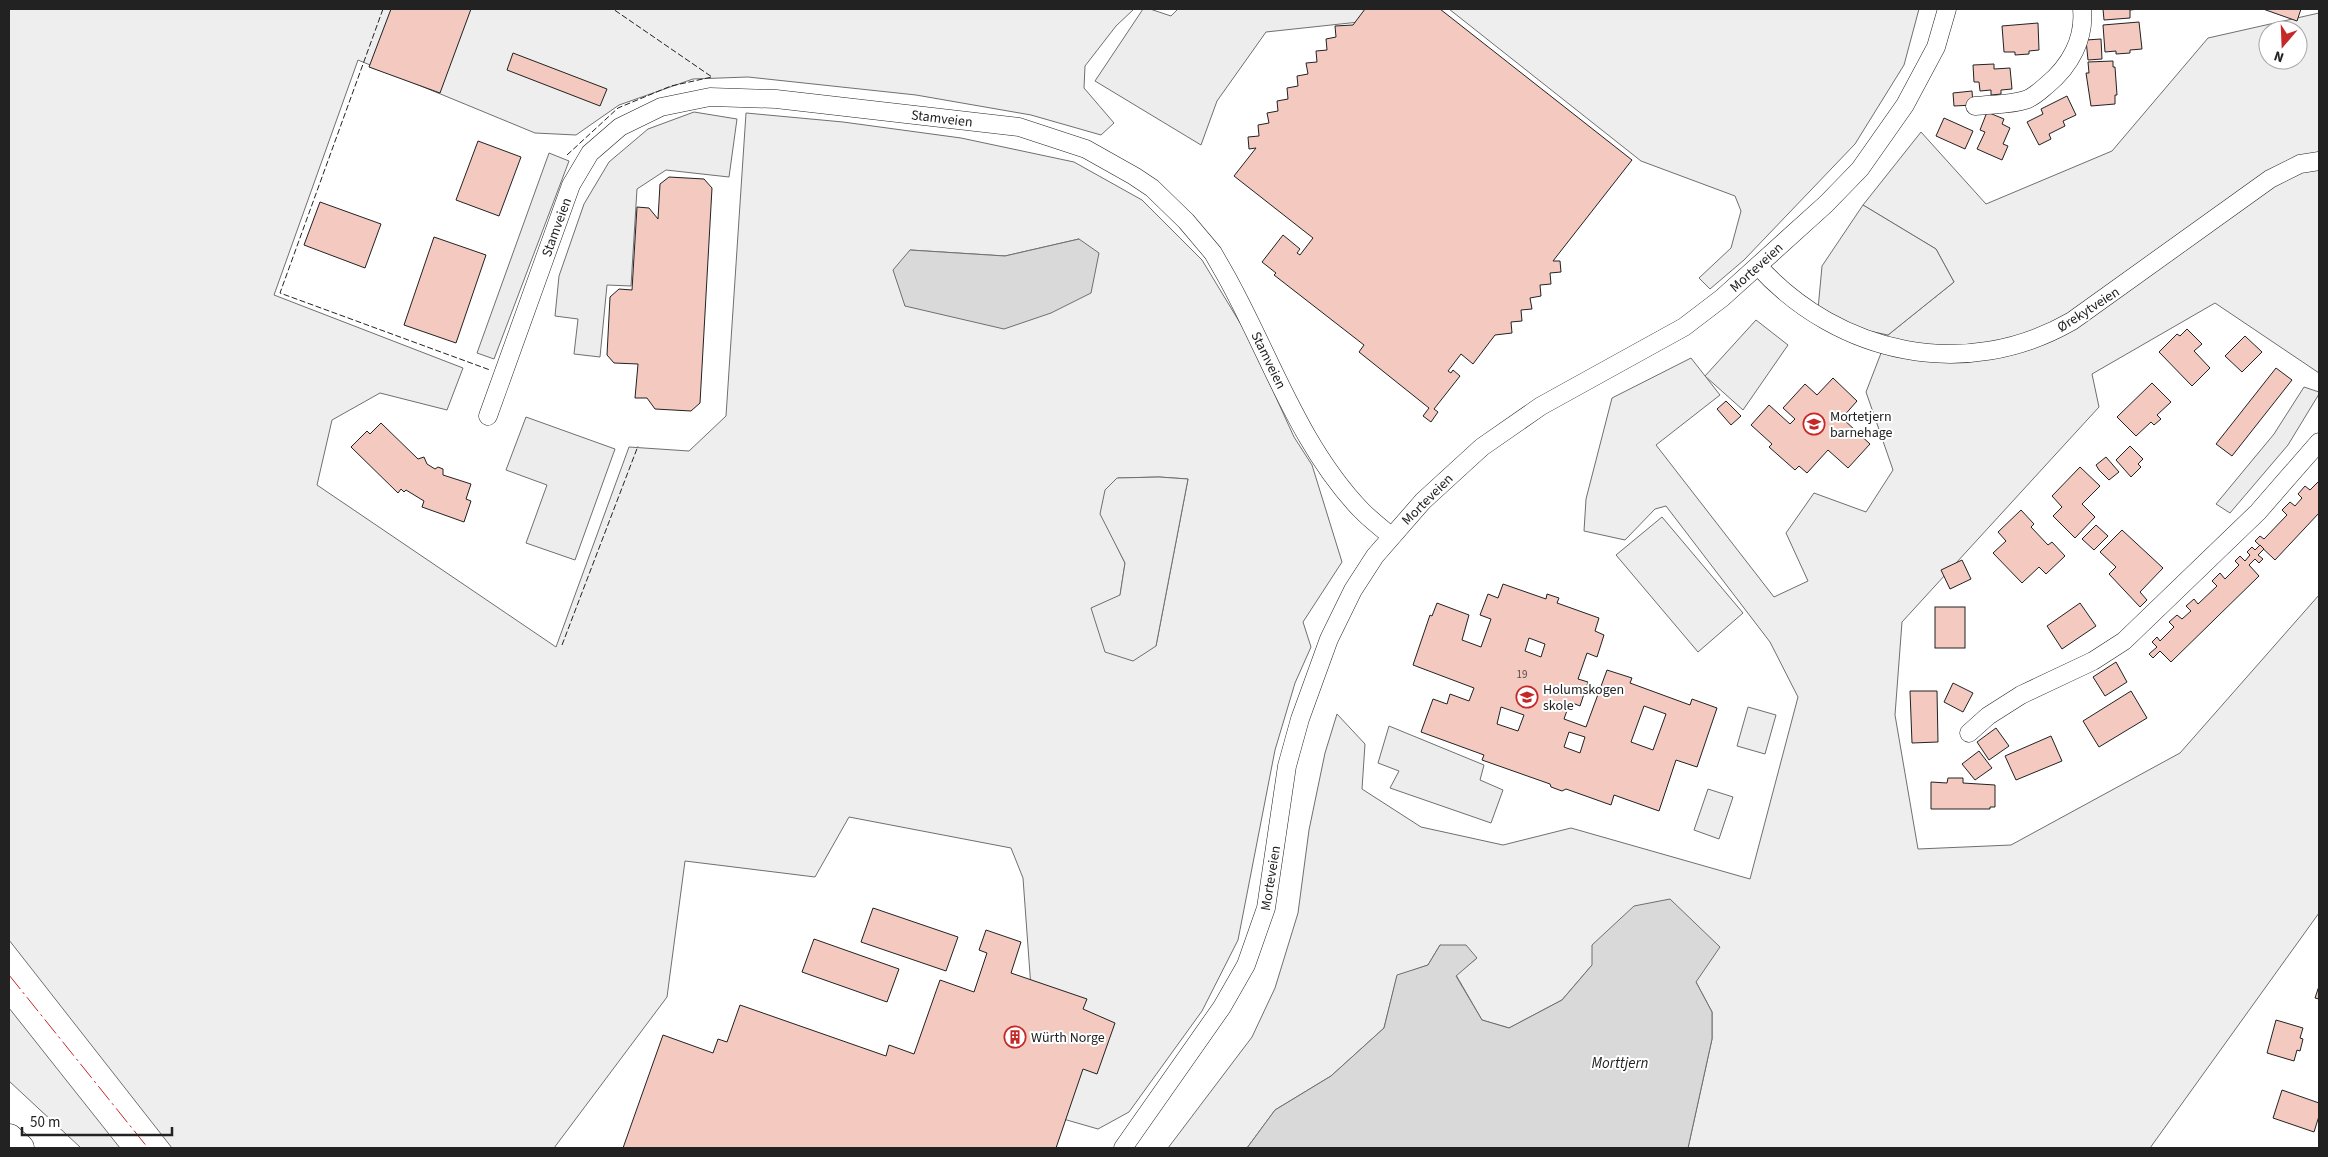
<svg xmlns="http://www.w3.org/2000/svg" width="2328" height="1157" viewBox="0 0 2328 1157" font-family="'Source Sans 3',sans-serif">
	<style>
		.green { fill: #eee; stroke: #6f6f6f; fill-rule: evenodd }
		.parking { fill: #ededed; stroke: #6f6f6f }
		.water { fill: #d9d9d9; stroke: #6f6f6f }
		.building { fill: #f3c9c0; stroke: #222; fill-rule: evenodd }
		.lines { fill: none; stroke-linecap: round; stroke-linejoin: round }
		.street-casing { stroke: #222; stroke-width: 19 }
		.primary-casing { stroke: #222; stroke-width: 29 }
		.street { stroke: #fff; stroke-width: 18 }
		.primary { stroke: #fff; stroke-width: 28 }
		.fence { stroke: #222; stroke-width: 1; stroke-dasharray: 6 2.5; stroke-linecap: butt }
		.power { stroke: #c62828; stroke-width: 1; stroke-dasharray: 18 4 2.5 4; stroke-linecap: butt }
		.labels { text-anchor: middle; stroke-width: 4; stroke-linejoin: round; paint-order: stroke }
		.number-label { font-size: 11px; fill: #564c4a }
		.street-label { font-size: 14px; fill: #222; stroke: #fff }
		.poi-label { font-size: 14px; fill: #222; stroke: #fff; text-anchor: start }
		.water-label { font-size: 15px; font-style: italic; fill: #222; stroke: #fff }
	</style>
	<rect width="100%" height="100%" fill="#fff"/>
	<!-- green -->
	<g class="green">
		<path d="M9,9h1125l-18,17 -31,40 -1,22 30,35 -13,12 -70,-20 -115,-20 -168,-18 -55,2 -74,26 -43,30 -41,-2 -177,-73 -84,235 189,73 -16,42 -67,-17 -48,27 -15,65 239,162 73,-200 60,4 37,-35 20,-303 97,9 118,16 113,24 68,38 60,60 46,76 46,101 18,28 30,97 -39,60 8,25 -16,36 -20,67 -37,190 -36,71 -73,101 -31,17 -52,-15 -7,-16 -16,-220 -12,-30 -162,-31 -34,60 -130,-16 -18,136 -113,151h-382l-163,-208zM1079,239l-174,67 5,-56 95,6zM1159,477l29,2 -32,167 -64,-38 28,-12 5,-33 -24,-49 17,-36z"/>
		<path d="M1449,9h470l-15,56 -49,79 -111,116 -34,29 -11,-11 32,-30 10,-37 -6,-15 -94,-35z"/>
		<path d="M2319,13v360l-104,-70 -123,71 7,33 -197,215 -7,93 23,134 93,-4 169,-92 139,-158v318l-169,235h-462l24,-109v-27l-16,-30 -104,-17 -30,35 -53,28 -27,-8 -26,-45 21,-17 -37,-13 -12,20 -31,11 -13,52 -53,48 -56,34 -28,38h-79l84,-111 23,-49 23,-75 11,-83 16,-77 12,-39 28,30 -3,45 59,38 82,18 68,-17 179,51 48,-182 -28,-55 -104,-136 -11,3 -30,31 -41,-9 2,-32 26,-101 79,-40 29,37 -64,50 118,152 34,-16 -22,-48 28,-40 52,19 27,-42 -27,-78 22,-57 66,-53 -18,-33 -73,-44 58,-73 65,72 126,-53 96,-113zM2268,30h30v30h-30z"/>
		<path d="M1662,517l81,96 -45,39 -82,-97z"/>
		<path d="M1748,707l28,8 -11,39 -28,-8z"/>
		<path d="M1708,789l25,8 -14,42 -25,-9z"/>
		<path d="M9,1008l111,140h-39l-72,-67z"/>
	</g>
	<!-- parking -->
	<g class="parking">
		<path d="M1143,9h7l21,7 7,-7h192l-11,13 -93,10 -49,69 -16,44 -106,-64z"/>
		<path d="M694,112l43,7 -8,58 -63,-7 -29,19 -6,97 -24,-1 -7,72 -26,-3 4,-35 -23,-3 4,-40 25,-72 25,-42 39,-33z"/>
		<path d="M549,153l20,8 -75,198 -17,-6z"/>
		<path d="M1863,205l73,44 18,33 -66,53 -71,-15 5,-54z"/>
		<path d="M1756,320l32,25 -45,65 -38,-34z"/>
		<path d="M2304,387l15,5v2l-31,51 -58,68 -14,-9 58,-70z"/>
		<path d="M526,417l89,32 -40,111 -49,-17 21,-58 -41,-15z"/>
		<path d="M1159,477l29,2 -32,167 -23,15 -28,-9 -14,-44 29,-13 5,-32 -25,-49 5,-24 12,-12z"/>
		<path d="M1389,726l95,39 -4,15 23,10 -12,33 -101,-35 9,-17 -21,-8z"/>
	</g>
	<!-- water -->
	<g class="water">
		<path d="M1079,239l20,14 -8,40 -40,20 -47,16 -99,-23 -12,-36 17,-20 95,6z"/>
		<path d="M1670,899l50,48 -24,35 16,30v27l-24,109h-441l28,-38 56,-34 53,-48 13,-53 31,-10 12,-20h26l11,13 -21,18 26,44 27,8 53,-28 30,-35v-20l42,-39z"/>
	</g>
	<!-- building -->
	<g class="building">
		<path d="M391,9h80l-31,84 -71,-26z"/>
		<path d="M1365,9h75l192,151 -79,101h7l1,11 -11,1 1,11 -11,1 1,11 -11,2 2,11 -11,1 1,11 -11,1 1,11 -17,2 -22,29 -12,-10 -13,17 3,2 2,-3 7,6 -26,33 4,3 -7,10 -8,-6 6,-8 -70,-56 5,-7 -90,-70 2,-2 -14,-11 21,-27 17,14 -3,4 3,2 13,-17 -79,-62 22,-28 -7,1 -1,-12 11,-1 -1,-11 11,-2 -2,-10 11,-2 -1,-10 11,-2 -1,-11 11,-2 -1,-10 11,-2 -2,-11 11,-1 -1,-11 11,-1 -1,-11 10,-2 -1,-11 18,-1z"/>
		<path d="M2103,9h36l-9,1v8l-26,2z"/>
		<path d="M2263,9h38l-4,12z"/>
		<path d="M2139,22l3,27 -12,1v3l-14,1v-3l-11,1 -2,-27z"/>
		<path d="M2038,23l1,27 -10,1v3l-14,1v-3h-11l-2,-26z"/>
		<path d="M2101,39l1,20 -14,1 -2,-20z"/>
		<path d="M513,53l94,36 -7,17 -93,-36z"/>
		<path d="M2113,61v6h2l2,28h-2v9l-24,2 -5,-33h3l-1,-11z"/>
		<path d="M1994,64v5l16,-1 2,21 -11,1v4l-10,1v-5l-11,1 -1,-9h-5l-1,-17z"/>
		<path d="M1972,91l1,14 -19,1 -1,-13z"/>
		<path d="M2067,96l9,19 -13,6 2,5 -16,8 2,5 -12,6 -12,-23 16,-8 -2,-5z"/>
		<path d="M1987,112l17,7 -2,5 8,4 -7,16 5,2 -6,14 -25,-11 8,-17 -5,-2z"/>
		<path d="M1944,118l29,13 -8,18 -29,-13z"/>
		<path d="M478,141l43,16 -22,59 -43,-16z"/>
		<path d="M669,177l35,2 8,9 -12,215 -9,8 -36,-2 -8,-11h-12l3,-34 -24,-1 -7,-8 3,-58 9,-8 13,1 5,-83 12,1 9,11 2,-35z"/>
		<path d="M320,202l61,22 -16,44 -61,-23z"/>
		<path d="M434,237l52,18 -30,88 -52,-18z"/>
		<path d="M2187,329l15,15 -8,7 16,17 -18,18 -33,-34 18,-18 3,2z"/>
		<path d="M2245,336l17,16 -20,20 -17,-16z"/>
		<path d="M2276,368l16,12 -60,76 -16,-12z"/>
		<path d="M1833,378l24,23 -15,17 28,26 -22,24 -20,-18 -21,23 -8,-7 -4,4 -26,-23 3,-3 -21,-19 18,-20 21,19 5,-5 -12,-11 22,-24 12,11z"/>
		<path d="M2152,383l19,19 -14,13 4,4 -7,6 -3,-3 -15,14 -19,-19z"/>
		<path d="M1726,401l15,15 -10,9 -14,-16z"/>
		<path d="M381,423l37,36 6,-2 3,7 8,5 3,-2 5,2v6l28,9 -5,15 5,2 -7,21 -42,-15 2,-6 -18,-11 -2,2 -3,-3 -3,4 -47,-46 16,-16 3,3z"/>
		<path d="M2130,446l13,13 -5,5 3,3 -10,10 -15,-17z"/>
		<path d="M2106,457l13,15 -10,8 -10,-10 -3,-5z"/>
		<path d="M2080,467l20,19 -18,18 13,13 -20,21 -22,-22 9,-9 -10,-11z"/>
		<path d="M2319,481v32l-44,47 -20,-19 5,-5 4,3 23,-24 -5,-5 8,-8 5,4 7,-8 -4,-4 7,-8 5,4z"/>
		<path d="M2021,510l13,14 -3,3 17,18 4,-3 13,14 -19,18 -7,-7 -17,16 -29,-30 13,-12 -8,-9z"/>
		<path d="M2096,525l12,11 -14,14 -12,-11z"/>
		<path d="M2122,530l41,38 -23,24 7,8 -7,7 -31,-33 7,-7 -16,-15z"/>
		<path d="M2260,545l4,4 -6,6 5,4 -4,4 -4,-4 -6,6 10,11 -88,86 -11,-11 -7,7 -4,-4 8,-7 -5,-5 5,-5 3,4 14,-14 -5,-5 8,-7 5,4 9,-8 -5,-5 8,-7 4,5 19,-18 -5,-5 8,-8 5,6 14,-14 -4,-4 5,-5 5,5 5,-6 -3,-3 5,-5 3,3z"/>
		<path d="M1962,560l9,19 -21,10 -9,-19z"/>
		<path d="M1503,584l43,15 1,-5 12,4 -2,5 42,15 -4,13 9,4 -7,22 -10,-4 -9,26 10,3 -8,24 -10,-4 -6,17 22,8 21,-57 25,8 -2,5 60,22 2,-6 25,9 -20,59 -21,-7 -17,51 -45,-16 -3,10 -45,-16 -4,2 -11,-4 -1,-3 -68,-24 2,-5 -63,-23 12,-33 14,5 3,-10 19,7 5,-13 -61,-23 17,-50 2,1 5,-13 32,12 -7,25 19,7 10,-28 -11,-4 8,-21 10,4zM1529,638l16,6 -4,13 -16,-6zM1644,706l22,8 -13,36 -22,-8zM1501,707l23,8 -6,16 -21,-7zM1569,732l16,5 -5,16 -16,-6z"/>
		<path d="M2080,603l16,23 -34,23 -15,-23z"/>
		<rect x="1935" y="607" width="30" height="41"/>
		<path d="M2116,662l11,20 -22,14 -12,-19z"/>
		<path d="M1953,683l20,10 -10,19 -19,-10z"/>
		<path d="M1910,691h27l1,51 -26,1z"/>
		<path d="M2131,691l16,27 -48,29 -16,-26z"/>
		<path d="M1996,728l13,18 -20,14 -12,-18z"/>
		<path d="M2051,736l11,25 -46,19 -11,-24z"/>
		<path d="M1979,751l13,17 -17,12 -13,-16z"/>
		<path d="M1948,778h15v5l32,2v22h-5v2h-59v-27l16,1z"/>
		<path d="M873,908l85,29 -12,34 -85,-29z"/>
		<path d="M986,930l35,12 -10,31 76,26 -4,10 32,14 -18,51 -14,-5 -27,79h-433l40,-113 50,18 5,-14 9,3 13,-37 146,51 3,-11 25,9 26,-74 34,12 13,-39 -8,-3z"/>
		<path d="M814,939l85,30 -12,33 -85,-30z"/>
		<path d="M2319,986v13l-4,-1z"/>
		<path d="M2276,1020l27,8 -3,10 3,1 -3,12 -3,-1 -3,11 -27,-8z"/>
		<path d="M2282,1090l37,13v13l-5,16 -41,-14z"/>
	</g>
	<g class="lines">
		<!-- street casing -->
		<g class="street-casing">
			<g id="street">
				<path d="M1975,106c16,-2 35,-1 50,-6 8,-2 16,-10 22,-15 23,-19 38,-46 35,-76"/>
				<path d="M1758,266c81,89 208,116 314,55l198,-142 30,-15 19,-3"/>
				<path d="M488,416l83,-231 19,-32 30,-26 41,-20 49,-10 66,2 243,28 67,22 48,27 18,12 34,33 27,32 12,21c44,78 73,171 137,237 9,9 19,17 29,25"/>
				<path d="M1969,733l19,-17 33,-21 72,-34 31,-20 134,-129 61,-70"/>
				<path d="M1123,1148l99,-141 24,-42 20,-57 21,-142 13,-47 29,-80 24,-49 22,-34 48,-55 59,-54 59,-41 143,-79 38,-29 104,-94 34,-35 45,-64 31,-58 11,-38"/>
			</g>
		</g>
		<!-- primary casing -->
		<g class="primary-casing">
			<path id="primary" d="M9,1138l11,10"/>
		</g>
		<!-- street -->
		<use href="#street" class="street"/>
		<!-- primary -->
		<use href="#primary" class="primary"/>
		<!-- fence -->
		<g class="fence">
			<path d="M383,9l-103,284 210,77"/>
			<path d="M567,155l51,-47 53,-22 41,-9 -99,-68"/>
			<path d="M562,645l76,-199"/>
		</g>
		<!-- power -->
		<path class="power" d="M9,975l139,173"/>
	</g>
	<!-- icons -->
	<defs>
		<g id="school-ring" transform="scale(1.125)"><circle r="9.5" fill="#fff" stroke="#c62828" stroke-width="1.5"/><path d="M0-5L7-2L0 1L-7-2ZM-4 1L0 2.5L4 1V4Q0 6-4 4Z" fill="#c62828"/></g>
		<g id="building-ring" transform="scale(1.125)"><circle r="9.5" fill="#fff" stroke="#c62828" stroke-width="1.5"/><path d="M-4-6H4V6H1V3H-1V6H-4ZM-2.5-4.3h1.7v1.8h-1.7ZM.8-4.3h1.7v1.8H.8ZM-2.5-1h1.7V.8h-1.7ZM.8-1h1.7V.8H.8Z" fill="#c62828"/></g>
	</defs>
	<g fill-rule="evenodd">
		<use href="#school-ring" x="1814" y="424"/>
		<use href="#school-ring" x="1527" y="697"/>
		<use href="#building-ring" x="1015" y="1037"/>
	</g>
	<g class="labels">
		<!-- number labels -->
		<g class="number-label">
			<text x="1522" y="678">19</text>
		</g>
		<!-- street labels -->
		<g class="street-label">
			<text transform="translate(942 118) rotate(7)" y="5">Stamveien</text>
			<text transform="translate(556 227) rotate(-70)" y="5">Stamveien</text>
			<text transform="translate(1756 267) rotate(-42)" y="5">Morteveien</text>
			<text transform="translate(2088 309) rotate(-33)" y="5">Ørekytveien</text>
			<text transform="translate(1269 360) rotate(64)" y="5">Stamveien</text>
			<text transform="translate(1427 499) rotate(-45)" y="5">Morteveien</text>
			<text transform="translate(1270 878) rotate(-81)" y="5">Morteveien</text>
		</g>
		<!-- poi labels -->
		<g class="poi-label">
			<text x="1830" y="421">Mortetjern<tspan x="1830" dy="16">barnehage</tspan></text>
			<text x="1543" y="694">Holumskogen<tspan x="1543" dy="16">skole</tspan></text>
			<text x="1031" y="1042">Würth Norge</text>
		</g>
		<!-- water labels -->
		<g class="water-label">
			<text x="1620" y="1068">Morttjern</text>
		</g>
	</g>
	<!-- border -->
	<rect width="2328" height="1157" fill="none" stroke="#222222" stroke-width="20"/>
	<!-- north arrow -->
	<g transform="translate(2283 45) rotate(199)"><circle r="24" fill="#ffffff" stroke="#a7a7a7"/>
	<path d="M0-4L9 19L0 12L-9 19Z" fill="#c62828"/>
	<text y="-8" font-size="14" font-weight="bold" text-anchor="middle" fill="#222222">N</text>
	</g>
	<!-- scale -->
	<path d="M22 1127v8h150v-8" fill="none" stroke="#222222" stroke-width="2.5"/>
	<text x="30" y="1127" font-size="15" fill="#222222" stroke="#ffffff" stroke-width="4" paint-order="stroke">50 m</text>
</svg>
